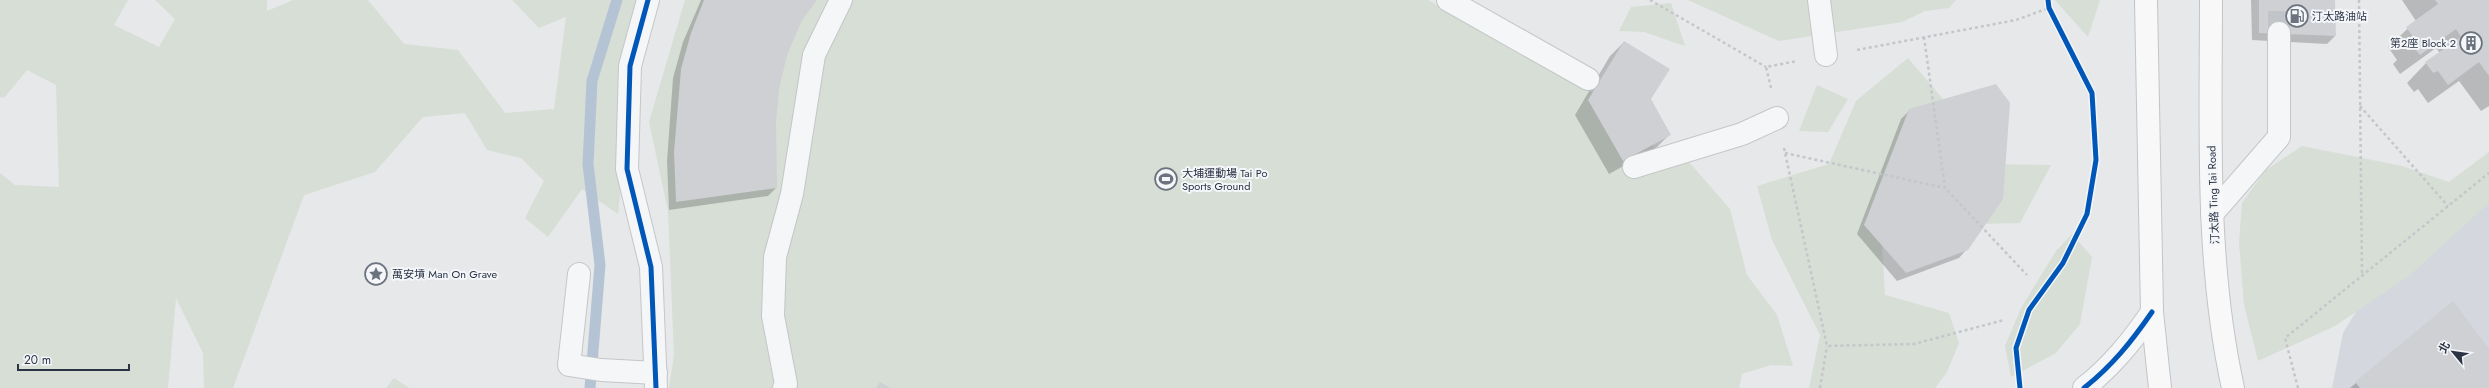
<svg xmlns="http://www.w3.org/2000/svg" width="2489" height="388" viewBox="0 0 2489 388" font-family="Jost,'Noto Sans TC',sans-serif">
	<style>
		.built { fill: #d4d7dd }
		.green { fill: #d6ded6 }
		.shadow { fill: #0003 }
		.lines { fill: none; stroke-linecap: round; stroke-linejoin: round }
		.stream { stroke: #b4c4d5; stroke-width: 11 }
		.building { fill: #ced0d3 }
		.minor-tunnel { stroke: #c1c4c9; stroke-width: 22; stroke-dasharray: 22 11; stroke-linecap: butt }
		.minor-casing { stroke: #c4c6c8; stroke-width: 24 }
		.major-casing { stroke: #c2c5c8; stroke-width: 24 }
		.path { stroke: #c5c6ca; stroke-width: 2.5; stroke-dasharray: 3 3; stroke-linecap: butt }
		.minor { stroke: #f5f6f7; stroke-width: 22 }
		.major { stroke: #f8f8f8; stroke-width: 22 }
		.cycleway-casing { stroke: #f4f6f9; stroke-width: 8 }
		.cycleway { stroke: #0057b8; stroke-width: 5 }
		.labels { text-anchor: middle; stroke-width: 4; stroke-linejoin: round; paint-order: stroke }
		.poi-label { font-size: 11px; fill: #2b3445; stroke: #f4f6f9; text-anchor: start }
		.street-label { font-size: 11px; fill: #2b3445; stroke: #f4f6f9 }
	</style>
	<rect width="100%" height="100%" fill="#e6e8ea"/>
	<!-- built -->
	<path class="built" d="M2489,189v199h-157l11,-55 34,-55z"/>
	<!-- green -->
	<g class="green">
		<path d="M0,0h128l-14,25 45,22 16,-28 -20,-19h112v11l26,-11h75l36,44 54,6 47,63 49,-4 12,-92 -27,11 -27,-28h128l-22,214 -36,-25 -34,48 -23,-19 19,-37 -23,-23 -34,-8 -22,-37 -42,4 -48,55 -71,23 -71,193h-29l-1,-35 -27,-55 -8,90h-168v-215l15,12 44,2 -3,-102 -29,-15 -23,28 -4,-1z"/>
		<path d="M685,0h743l160,89 65,57 12,21 24,-5 41,47 17,66 30,40 16,51 -22,-1 -29,9 -3,14h-1070l5,-33 -6,-144 -19,-89z"/>
		<path d="M1688,0h268l-7,8 -24,3 -23,11 -123,19z"/>
		<path d="M2055,0h45l-12,37z"/>
		<path d="M1671,3l14,43 -41,-14 -25,-1 12,-24z"/>
		<path d="M1908,58l35,41 33,65 75,1 -31,58 -43,1 -97,-9 5,80 64,18 10,30 -12,29 -12,16h-126l11,-53 -48,-95 -15,-54 72,-22 27,-63z"/>
		<path d="M1817,85l31,14 -20,33 -29,-1z"/>
		<path d="M2302,146l100,20 47,16 40,-30v51l-80,73 -74,50 -77,35 -14,-56 -5,-63 3,-39 24,-33z"/>
		<path d="M2072,234l20,23 -12,67 -24,29 -45,24 -6,-31 16,-38 35,-57z"/>
		<path d="M394,378l15,10h-23z"/>
	</g>
	<!-- shadow -->
	<g class="shadow">
		<path d="M701,0h115l-15,20 -15,35 -8,34 -3,32 1,67 -8,8 -99,14 -2,-49 6,-83 10,-36z"/>
		<path d="M2251,0h83l1,36 -8,8 -75,-4z"/>
		<path d="M2402,0h87v106l-8,5 -22,-30 -31,22 -10,-14 -4,3 -7,-9 19,-20 14,-10 -4,-5 -36,26 -7,-10 4,-4 -9,-13 28,-26z"/>
		<path d="M1624,42l26,57 20,35 -14,14 -47,26 -34,-59 35,-59z"/>
		<path d="M1910,110l57,139 -8,9 -62,23 -40,-47 44,-115z"/>
		<path d="M2453,303l36,48v37h-139z"/>
	</g>
	<g class="lines">
		<!-- stream -->
		<path class="stream" d="M590,388l10,-123 -12,-101 4,-83 25,-81"/>
	</g>
	<!-- building -->
	<g class="building">
		<path d="M704,0h113l-15,20 -15,35 -8,34 -3,32 1,67 -101,14 -2,-50 7,-83 10,-36z"/>
		<path d="M2259,0h76l1,36 -77,-3z"/>
		<path d="M2435,0h54v76l-10,-14 -31,23 -10,-14 -5,2 -8,-11 36,-25 -5,-8 -36,26 -9,-11 5,-3 -10,-14 32,-23z"/>
		<path d="M1624,41l46,28 -19,30 20,36 -48,26 -35,-61z"/>
		<path d="M1996,84l14,19 -7,96 -35,51 -62,23 -42,-48 45,-116z"/>
		<path d="M2453,301l36,48v39h-129l-5,-6z"/>
		<path d="M880,382l10,6h-14z"/>
	</g>
	<g class="lines">
		<!-- minor-tunnel -->
		<path class="minor-tunnel" d="M2279,33v-33"/>
		<!-- minor casing -->
		<g class="minor-casing">
			<g id="minor">
				<path d="M648,0l-18,66 -3,103 24,98 5,121"/>
				<path d="M1448,0l140,79"/>
				<path d="M1819,0l7,55"/>
				<path d="M1634,167l108,-33 35,-16"/>
				<path d="M2212,214l67,-77v-104"/>
				<path d="M579,274l-10,91 32,5 55,3"/>
				<path d="M784,388l2,-4 -13,-68 2,-59 17,-63 22,-139 27,-55"/>
				<path d="M2084,388c28,-22 48,-47 68,-76"/>
			</g>
		</g>
		<!-- major casing -->
		<g class="major-casing">
			<g id="major">
				<path d="M2146,0l6,312 8,76"/>
				<path d="M2211,0c0,129 -6,261 22,388"/>
			</g>
		</g>
		<!-- path -->
		<g class="path">
			<path d="M1650,0l116,67"/>
			<path d="M2359,0l3,275"/>
			<path d="M1924,37l21,151 82,87"/>
			<path d="M1857,50l159,-30 33,-12"/>
			<path d="M1771,88l-5,-21 31,-6"/>
			<path d="M2360,106l88,100"/>
			<path d="M1784,148l43,198 87,-2 90,-24"/>
			<path d="M1785,153l160,35"/>
			<path d="M1820,388l7,-42"/>
			<path d="M2298,388l-13,-50 204,-165"/>
		</g>
		<!-- minor -->
		<use href="#minor" class="minor"/>
		<!-- major -->
		<use href="#major" class="major"/>
		<!-- cycleway casing -->
		<g class="cycleway-casing">
			<g id="cycleway">
				<path d="M648,0l-18,66 -3,103 24,98 5,121"/>
				<path d="M2020,388l-4,-40 13,-38 34,-47 24,-49 9,-54 -4,-67 -43,-85 -1,-8"/>
				<path d="M2084,388c28,-22 48,-47 68,-76"/>
			</g>
		</g>
		<!-- cycleway -->
		<use href="#cycleway" class="cycleway"/>
	</g>
	<!-- icons -->
	<defs>
		<g id="fuel-ring" transform="scale(1.15)"><circle r="9.5" fill="#f4f6f9" stroke="#6c737f" stroke-width="1.5"/><path d="M-5.5-6h7V0h2V4h1.3V-2.5L3-4.5l.8-.8L6-3V5H2.5V1h-1V6h-7ZM-4.2-4.7v3.2H.2V-4.7Z" fill="#6c737f"/></g>
		<g id="building-ring" transform="scale(1.15)"><circle r="9.5" fill="#f4f6f9" stroke="#6c737f" stroke-width="1.5"/><path d="M-4-6H4V6H1V3H-1V6H-4ZM-2.5-4.3h1.7v1.8h-1.7ZM.8-4.3h1.7v1.8H.8ZM-2.5-1h1.7V.8h-1.7ZM.8-1h1.7V.8H.8Z" fill="#6c737f"/></g>
		<g id="stadium-ring" transform="scale(1.15)"><circle r="9.5" fill="#f4f6f9" stroke="#6c737f" stroke-width="1.5"/><path d="M0-5a6.5 5 0 1 0 0 10a6.5 5 0 1 0 0-10ZM-3.5-1.8h7v3.6h-7Z" fill="#6c737f"/></g>
		<g id="sight-ring" transform="scale(1.15)"><circle r="9.5" fill="#f4f6f9" stroke="#6c737f" stroke-width="1.5"/><path d="M0-6L1.8-2.2L6-1.7L2.9 1.2L3.7 5.4L0 3.3L-3.7 5.4L-2.9 1.2L-6-1.7L-1.8-2.2Z" fill="#6c737f"/></g>
	</defs>
	<g fill-rule="evenodd">
		<use href="#fuel-ring" x="2297" y="16"/>
		<use href="#building-ring" x="2471" y="43"/>
		<use href="#stadium-ring" x="1166" y="179"/>
		<use href="#sight-ring" x="376" y="274"/>
	</g>
	<g class="labels">
		<!-- poi labels -->
		<g class="poi-label">
			<text x="2312" y="20">汀太路油站</text>
			<text x="2456" y="47" text-anchor="end">第2座 Block 2</text>
			<text x="1182" y="177">大埔運動場 Tai Po<tspan x="1182" dy="13">Sports Ground</tspan></text>
			<text x="392" y="278">萬安墳 Man On Grave</text>
		</g>
		<!-- street labels -->
		<g class="street-label">
			<text transform="translate(2213 195) rotate(-92)" y="4">汀太路 Ting Tai Road</text>
		</g>
	</g>
	<!-- north arrow -->
	<g transform="translate(2453 352) rotate(299)" stroke="#f4f6f9" stroke-width="3" paint-order="stroke">
	<path d="M0-3L7 15L0 10L-7 15Z" fill="#2b3445"/>
	<text y="-6" font-size="11" font-weight="bold" text-anchor="middle" fill="#2b3445">北</text>
	</g>
	<!-- scale -->
	<path d="M18 364v6h111v-6" fill="none" stroke="#2b3445" stroke-width="2"/>
	<text x="24" y="364" font-size="12" fill="#2b3445" stroke="#f4f6f9" stroke-width="3" paint-order="stroke">20 m</text>
</svg>
